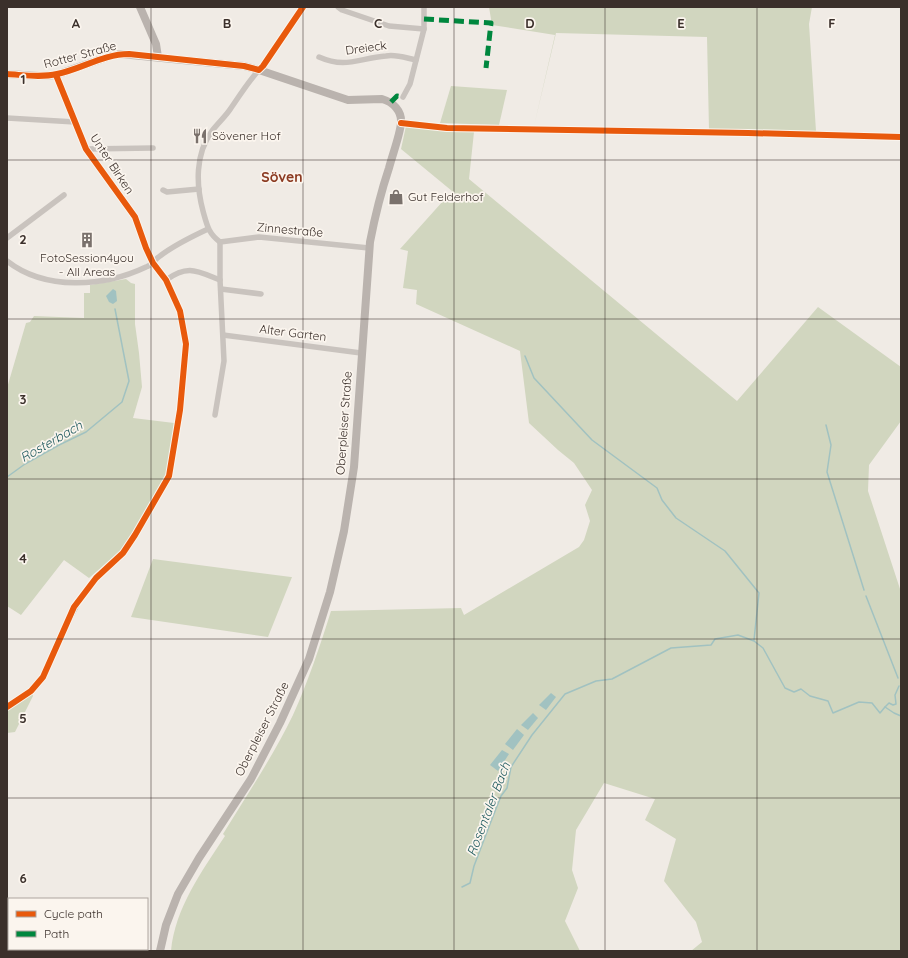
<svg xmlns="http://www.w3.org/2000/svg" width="908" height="958" viewBox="0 0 908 958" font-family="Quicksand,sans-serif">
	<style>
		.green { fill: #d1d6bf }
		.water { fill: #a1c2c1 }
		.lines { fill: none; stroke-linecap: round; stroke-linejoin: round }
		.stream { stroke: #a1c2c1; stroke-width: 1.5 }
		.street { stroke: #c9c3be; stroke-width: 5.5 }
		.secondary { stroke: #bab3ae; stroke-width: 8 }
		.quiet { stroke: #00873e; stroke-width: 5; stroke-dasharray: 10 5; stroke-linecap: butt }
		.cycleway-casing { stroke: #fbf5ee; stroke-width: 8 }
		.cycleway { stroke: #e8590c; stroke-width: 6 }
		.grid { fill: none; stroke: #3b302b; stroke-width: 1; stroke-opacity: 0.55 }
		.labels { text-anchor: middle; stroke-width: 3.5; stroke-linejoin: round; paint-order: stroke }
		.street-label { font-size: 12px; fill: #3b302b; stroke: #fbf5ee }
		.poi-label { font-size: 12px; fill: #3b302b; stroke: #fbf5ee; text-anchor: start }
		.water-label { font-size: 13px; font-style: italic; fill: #1f5a5e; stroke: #fbf5ee }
		.quarter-label { font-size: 14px; font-weight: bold; fill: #8c3b22; stroke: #fbf5ee }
		.grid-label { font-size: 13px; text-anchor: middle; font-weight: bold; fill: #3b302b; stroke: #fbf5ee; stroke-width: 3.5; stroke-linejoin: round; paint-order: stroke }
	</style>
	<rect width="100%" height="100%" fill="#f0ebe5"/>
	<!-- green -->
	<g class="green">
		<path d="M489,7h323l-3,17 7,107 -107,-1 -2,-93 -151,-4 -22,93 21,-91 -63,-10z"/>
		<path d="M451,86l56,4 -8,35 -59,-2z"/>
		<path d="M406,126l68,6 -5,47 268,222 81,-94 83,60v54l-32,44 -1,26 33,101v359h-210l11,-9 -6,-20 -32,-41 12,-42 -31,-19 10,-21 -51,-16 -28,47 -4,40 6,18 -13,33 15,30h-409c4,-43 31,-80 54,-115l-2,-2c24,-39 50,-78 70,-119 15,-33 27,-69 38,-104l130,-3 3,7 115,-68 5,-7 6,-19 -5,-16 7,-15 -18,-27 -16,-13 -29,-27 -9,-72 -104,-47 1,-14 -14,-2 5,-37 -8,-2 52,-58 -51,-42z"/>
		<path d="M126,279l5,4 4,1v40l4,29 3,34 -9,31 41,5 -3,35 -6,19 -32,59 -14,16 -30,26 -25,-18 -43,55 -14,-9v-218l19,-65 4,-1 4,-6 50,2v-25h6v-8z"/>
		<path d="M153,559l138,18h1l-24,60 -137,-20z"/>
		<path d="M32,693l1,3 -18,36 -8,1v-25z"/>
	</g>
	<!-- water -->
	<g class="water">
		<path d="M113,289l3,2 1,10 -4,3 -4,-2 -3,-6z"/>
		<path d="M551,693l5,4 -10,13 -7,-5z"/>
		<path d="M533,713l5,5 -10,12 -7,-5z"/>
		<path d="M517,729l7,6 -11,15 -8,-6z"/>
		<path d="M502,750l7,4 -11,17 -8,-6z"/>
	</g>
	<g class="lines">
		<!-- stream -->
		<g class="stream">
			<path d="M525,356l9,22 58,62 65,48 5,12 14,18 49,33 34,42 -5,47"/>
			<path d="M826,425l5,20 -4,27 37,118"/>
			<path d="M172,473l2,-12"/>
			<path d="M7,477l18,-13 34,-19 27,-13 36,-30 7,-21 -14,-72"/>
			<path d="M866,596l32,82"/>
			<path d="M70,622l12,-22"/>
			<path d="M885,707l4,-4 4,2 3,-1 -1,-9 4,-9"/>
			<path d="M462,887l8,-4 4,-17 16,-42 11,-28 6,-8 4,-21 21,-32 33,-41 31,-13 16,-2 59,-31 40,-3 4,-6 23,-4 16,6 9,7 22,40 9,4 7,-3 9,7 18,5 5,12 26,-11 13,1 8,10 5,-6 9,6 7,3"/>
		</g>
		<!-- street -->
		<g class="street">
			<path d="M303,7l-40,59c-13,12 -22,28 -32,42 -5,8 -13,15 -19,23 -17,23 -16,54 -9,80 4,14 5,22 17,31l39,-5 110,11"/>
			<path d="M338,7l4,3 47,16 35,3"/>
			<path d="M319,57c27,12 40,1 67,-1 10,-2 20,2 30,4"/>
			<path d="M403,97l7,-13 14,-55v-22"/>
			<path d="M7,118l68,4"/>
			<path d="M401,123l46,5 301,5 153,4"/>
			<path d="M86,149l67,-1"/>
			<path d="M163,190l4,2 32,-3"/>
			<path d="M7,238l57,-43"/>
			<path d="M7,261c38,30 97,26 139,6 6,-2 9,-8 14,-11 13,-10 33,-20 48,-27"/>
			<path d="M166,280c22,-16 31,-9 54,0"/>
			<path d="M221,289l40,5"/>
			<path d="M223,335l138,18"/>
			<path d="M215,415l9,-54 -4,-81v-38"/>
			<path d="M7,707l24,-16 12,-14 31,-70 22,-29 27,-25 12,-18 34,-59 11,-66 6,-66 -6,-33 -14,-31 -13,-17 -7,-15 -11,-31 -49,-68 -30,-74"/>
		</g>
		<!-- secondary -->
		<g class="secondary">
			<path d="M140,7l16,37 2,13"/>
			<path d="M7,74l33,2 16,-1 57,-20 8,-1 123,12 15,4 89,30 34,-1c11,3 20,12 19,24 -1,12 -9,33 -12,45 -8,24 -14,48 -19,74l-16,225 -10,64 -14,61 -21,67 -29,64 -29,56 -52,79 -21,36 -12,31 -6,26"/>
		</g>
		<!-- quiet -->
		<g class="quiet">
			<path d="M424,19l67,4 -5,45"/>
			<path d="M391,102l6,-6 6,1"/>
		</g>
		<!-- cycleway casing -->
		<g class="cycleway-casing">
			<g id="cycleway">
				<path d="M7,74c17,1 34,4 50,0 25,-5 46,-20 72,-20l115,12 15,4 4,-4 40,-59"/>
				<path d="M401,123l46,5 301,5 153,4"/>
				<path d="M7,707l24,-16 12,-14 31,-70 22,-29 27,-25 12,-18 34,-59 11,-66 6,-66 -6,-33 -14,-31 -13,-17 -7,-15 -11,-31 -49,-68 -30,-74"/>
			</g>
		</g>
		<!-- cycleway -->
		<use href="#cycleway" class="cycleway"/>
	</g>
	<!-- grid -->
	<path class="grid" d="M151,7v944M303,7v944M454,7v944M605,7v944M757,7v944M7,160h894M7,319h894M7,479h894M7,639h894M7,798h894"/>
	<!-- icons -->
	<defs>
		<g id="restaurant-bare" transform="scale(1.2)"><path d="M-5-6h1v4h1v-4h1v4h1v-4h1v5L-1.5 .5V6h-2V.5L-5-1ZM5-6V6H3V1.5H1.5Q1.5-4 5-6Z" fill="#7a716c" stroke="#fbf5ee" stroke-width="2.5" paint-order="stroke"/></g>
		<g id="shop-bare" transform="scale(1.2)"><path d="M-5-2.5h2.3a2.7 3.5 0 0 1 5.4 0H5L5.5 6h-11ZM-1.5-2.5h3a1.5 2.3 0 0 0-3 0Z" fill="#7a716c" stroke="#fbf5ee" stroke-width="2.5" paint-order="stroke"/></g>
		<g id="building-bare" transform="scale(1.2)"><path d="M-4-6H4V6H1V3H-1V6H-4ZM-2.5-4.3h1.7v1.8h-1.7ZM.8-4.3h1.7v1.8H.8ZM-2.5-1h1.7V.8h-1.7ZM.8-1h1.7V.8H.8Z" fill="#7a716c" stroke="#fbf5ee" stroke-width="2.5" paint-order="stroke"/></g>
	</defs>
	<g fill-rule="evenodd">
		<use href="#restaurant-bare" x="200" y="136"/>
		<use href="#shop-bare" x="396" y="197"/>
		<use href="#building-bare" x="87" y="240"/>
	</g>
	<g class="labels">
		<!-- street labels -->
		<g class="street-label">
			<text transform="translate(366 48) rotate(-8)" y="4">Dreieck</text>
			<text transform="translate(80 55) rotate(-15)" y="4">Rotter Straße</text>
			<text transform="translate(112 164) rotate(57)" y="4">Unter Birken</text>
			<text transform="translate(290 230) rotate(5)" y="4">Zinnestraße</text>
			<text transform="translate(293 333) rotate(7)" y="4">Alter Garten</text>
			<text transform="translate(344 423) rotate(-86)" y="4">Oberpleiser Straße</text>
			<text transform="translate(262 729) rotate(-63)" y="4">Oberpleiser Straße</text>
		</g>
		<!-- poi labels -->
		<g class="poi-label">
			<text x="212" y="140">Sövener Hof</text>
			<text x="408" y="201">Gut Felderhof</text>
			<text x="87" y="262" text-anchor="middle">FotoSession4you<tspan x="87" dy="14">- All Areas</tspan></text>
		</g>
		<!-- water labels -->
		<g class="water-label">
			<text transform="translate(51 441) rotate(-30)" y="5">Rosterbach</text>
			<text transform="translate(488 809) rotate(-69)" y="5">Rosentaler Bach</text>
		</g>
		<!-- quarter labels -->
		<g class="quarter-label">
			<text x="282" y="182">Söven</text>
		</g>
	</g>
	<g class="grid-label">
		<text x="76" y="28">A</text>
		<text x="227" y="28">B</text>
		<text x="378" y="28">C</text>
		<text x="530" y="28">D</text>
		<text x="681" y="28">E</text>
		<text x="832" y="28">F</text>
		<text x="23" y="84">1</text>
		<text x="23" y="244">2</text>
		<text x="23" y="404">3</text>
		<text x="23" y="563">4</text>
		<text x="23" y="723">5</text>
		<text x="23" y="883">6</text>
	</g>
	<!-- border -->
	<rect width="908" height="958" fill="none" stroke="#3b302b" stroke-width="16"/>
	<!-- legend -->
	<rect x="8" y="898" width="140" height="52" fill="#fbf5ee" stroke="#aea6a0"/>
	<rect x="16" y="911" width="20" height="6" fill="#e8590c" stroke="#aea6a0"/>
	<text x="44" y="918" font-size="12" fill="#3b302b">Cycle path</text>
	<rect x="16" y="931" width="20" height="6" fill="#00873e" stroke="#aea6a0"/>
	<text x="44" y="938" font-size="12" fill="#3b302b">Path</text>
</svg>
